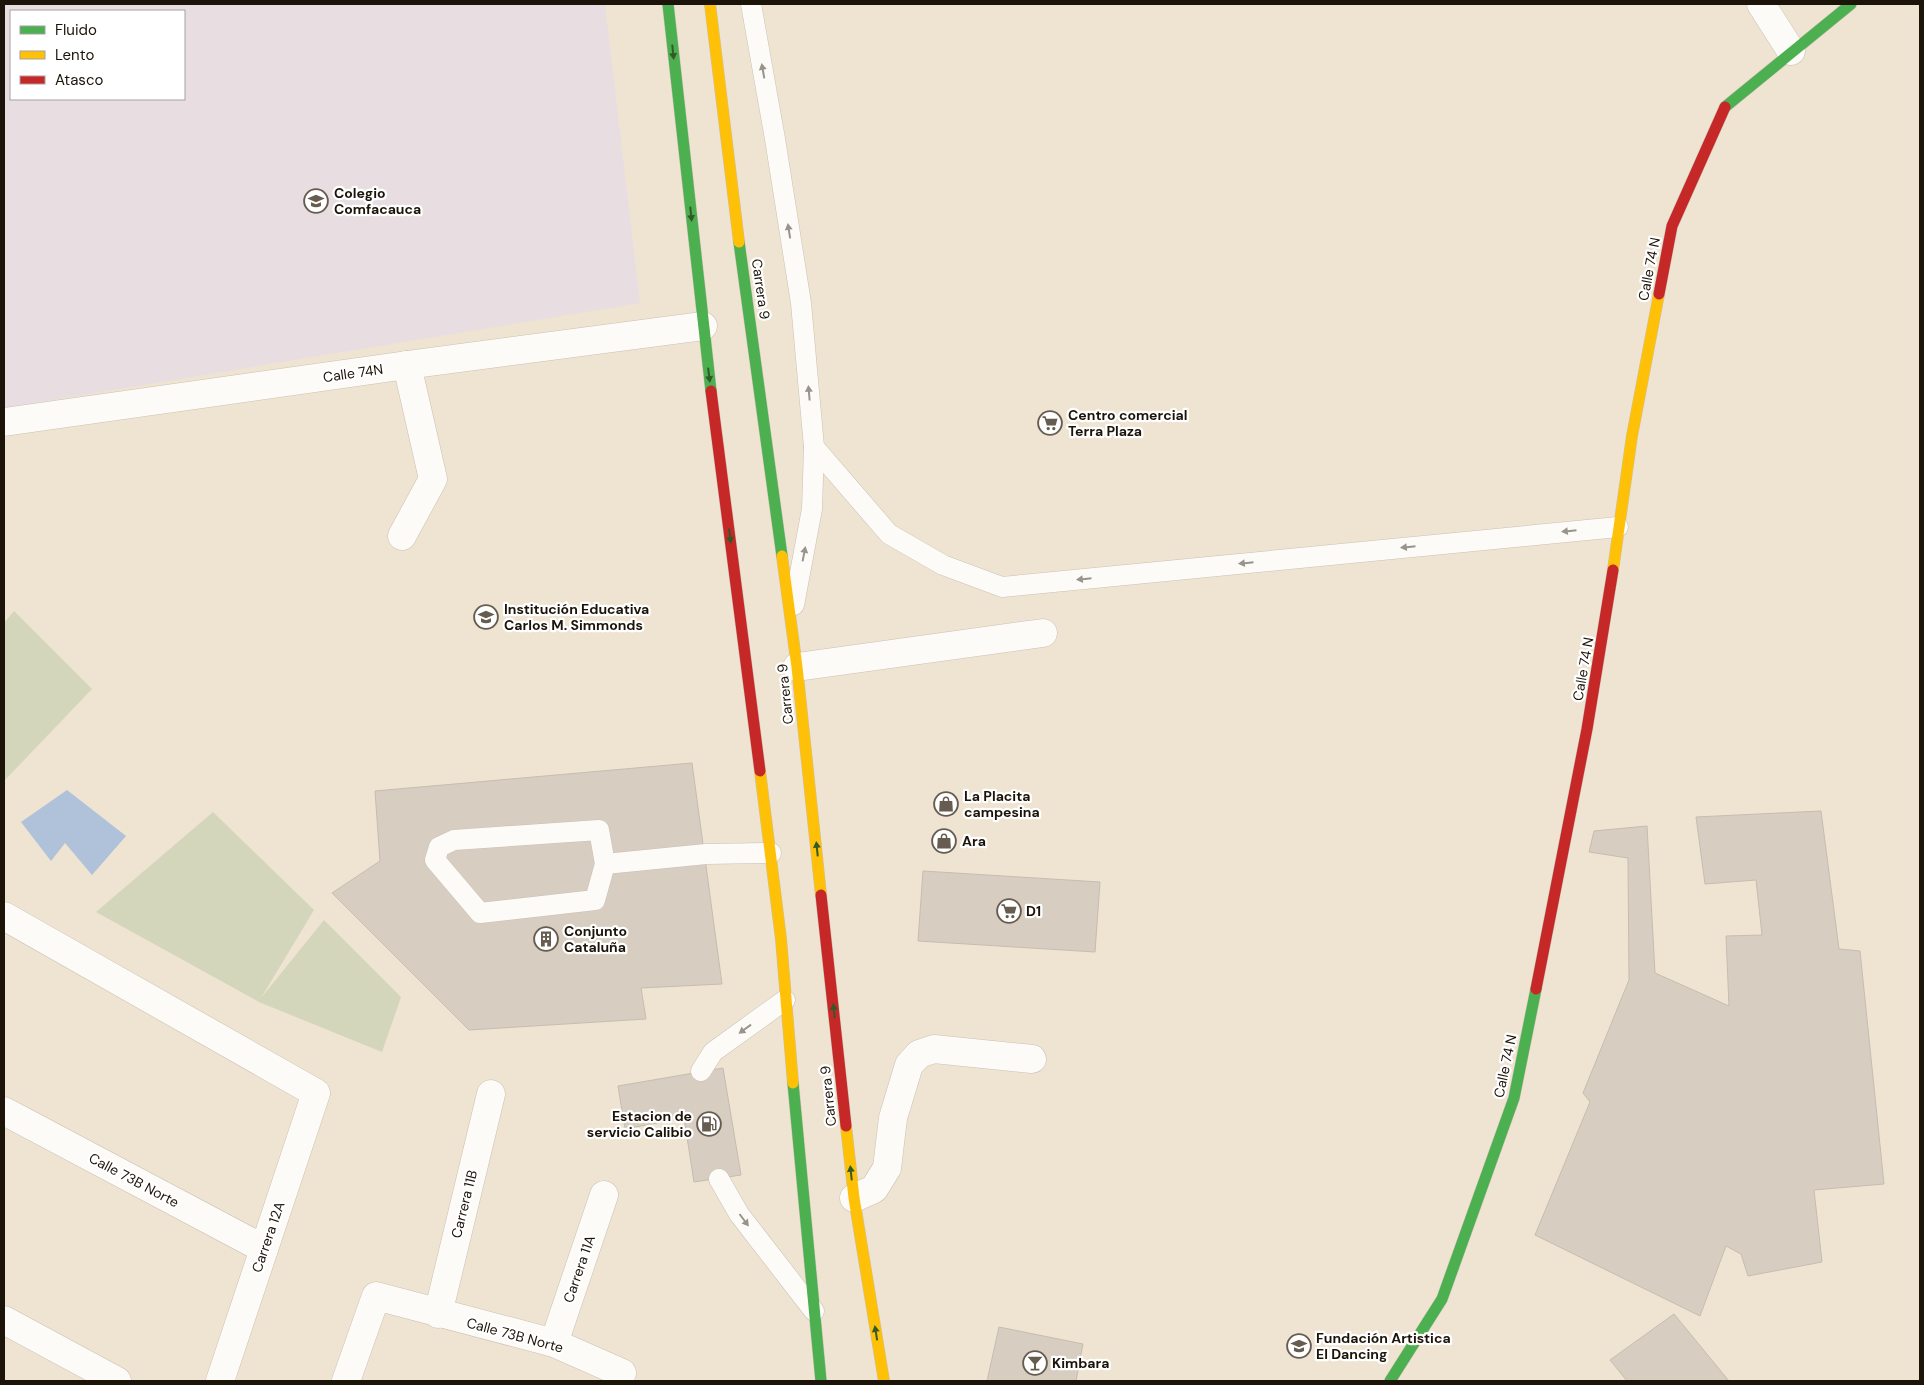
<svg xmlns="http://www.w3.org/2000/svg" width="1924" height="1385" viewBox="0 0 1924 1385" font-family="'DM Sans',sans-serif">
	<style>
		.education { fill: #e8dee2; fill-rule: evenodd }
		.green { fill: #d3d6ba }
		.water { fill: #afc2da }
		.building { fill: #d7cdc0; stroke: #c6bdb0 }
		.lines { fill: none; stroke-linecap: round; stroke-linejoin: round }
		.lane-casing { stroke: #cac1b4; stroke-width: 21 }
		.street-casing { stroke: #cac1b4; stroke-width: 29 }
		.fast-casing { stroke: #cac1b4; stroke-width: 12 }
		.slow-casing { stroke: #cac1b4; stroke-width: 12 }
		.jam-casing { stroke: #cac1b4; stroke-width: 12 }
		.lane { stroke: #fdfbf8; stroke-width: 20 }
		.street { stroke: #fdfbf8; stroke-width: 28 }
		.fast { stroke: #4caf50; stroke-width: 11 }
		.slow { stroke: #ffc107; stroke-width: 11 }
		.jam { stroke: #c62828; stroke-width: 11 }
		.oneway { fill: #325a29 }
		.oneway2 { fill: #98938c }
		.labels { text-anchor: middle; stroke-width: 4.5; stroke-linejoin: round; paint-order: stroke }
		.poi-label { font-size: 14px; font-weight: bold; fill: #1c1409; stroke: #fff; text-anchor: start }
		.street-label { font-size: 14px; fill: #1c1409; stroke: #fff }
	</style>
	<rect width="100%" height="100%" fill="#efe3d2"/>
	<!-- education -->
	<path class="education" d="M4,4h601l35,299 -636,105zM11,11h173v88h-173z"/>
	<!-- green -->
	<g class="green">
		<path d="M14,611l78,78 -88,92v-158z"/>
		<path d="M213,812l101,98 -53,88 63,-78 77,77 -19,55 -123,-50 -163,-90z"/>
	</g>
	<!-- water -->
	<path class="water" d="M67,790l59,46 -34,39 -27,-32 -14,18 -30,-39z"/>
	<!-- building -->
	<g class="building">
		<path d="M692,763l30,221 -81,4 5,31 -177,11 -137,-137 48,-32 -5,-70z"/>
		<path d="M1821,811l18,138 21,2 24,233 -70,6 8,72 -74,14 -7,-22 -15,-8 -26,70 -165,-81 55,-133 -7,-9 46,-113 -1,-122 -39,-6 5,-21 53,-5 8,147 74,33 -3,-70 36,-1 -6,-55 -51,4 -9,-67z"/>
		<path d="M923,871l177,11 -5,70 -177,-11z"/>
		<path d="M723,1068l18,107 -47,7 -10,-64 -59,11 -7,-43z"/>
		<path d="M1674,1314l55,67h-102l-17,-21z"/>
		<path d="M999,1327l84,17 -7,37h-89z"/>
	</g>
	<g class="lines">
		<!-- lane casing -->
		<g class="lane-casing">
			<g id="lane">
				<path d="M751,4l24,135 26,164 13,144 -2,62 -18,96"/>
				<path d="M814,447l75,87 54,31 59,22 616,-60"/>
				<path d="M599,830l6,34 -10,36 -115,13 -45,-53 4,-13 15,-7z"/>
				<path d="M605,864l101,-10 65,-1"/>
				<path d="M701,1071l12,-19 72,-52"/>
				<path d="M719,1179l20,35 75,97"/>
			</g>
		</g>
		<!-- street casing -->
		<g class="street-casing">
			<g id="street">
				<path d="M1761,4l30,47"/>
				<path d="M4,422l403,-57 296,-39"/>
				<path d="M402,536l31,-57 -26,-114"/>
				<path d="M797,667l246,-34"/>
				<path d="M4,916l312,177 -96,288"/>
				<path d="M4,1111l260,138"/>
				<path d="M854,1198l20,-9 13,-21 6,-50 16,-53 10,-11 15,-5 98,10"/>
				<path d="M438,1314l53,-220"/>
				<path d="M4,1320l113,61"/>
				<path d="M554,1343l50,-148"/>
				<path d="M346,1381l30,-85 178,47 68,30"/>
			</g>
		</g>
		<!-- fast casing -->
		<g class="fast-casing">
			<g id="fast">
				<path d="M668,4l43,387"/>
				<path d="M1725,107l126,-103"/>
				<path d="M739,242l43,314"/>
				<path d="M793,1083l28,298"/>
				<path d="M1390,1381l52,-82 72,-201 22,-109"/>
			</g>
		</g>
		<!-- slow casing -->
		<g class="slow-casing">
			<g id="slow">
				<path d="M710,4l29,238"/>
				<path d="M782,556l15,111 24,228"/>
				<path d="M1613,570l19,-134 27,-142"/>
				<path d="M760,771l21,168 12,144"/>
				<path d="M846,1126l8,72 30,183"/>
			</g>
		</g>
		<!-- jam casing -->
		<g class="jam-casing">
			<g id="jam">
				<path d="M1659,294l13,-68 53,-119"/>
				<path d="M711,391l49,380"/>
				<path d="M821,895l25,231"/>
				<path d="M1536,989l51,-260 26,-159"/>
			</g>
		</g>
		<!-- lane -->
		<use href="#lane" class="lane"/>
		<!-- street -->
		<use href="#street" class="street"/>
		<!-- fast -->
		<use href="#fast" class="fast"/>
		<!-- slow -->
		<use href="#slow" class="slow"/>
		<!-- jam -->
		<use href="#jam" class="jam"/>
	</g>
	<!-- one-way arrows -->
	<defs><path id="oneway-solid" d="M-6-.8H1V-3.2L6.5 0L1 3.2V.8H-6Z" transform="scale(1.25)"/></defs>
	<g class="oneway">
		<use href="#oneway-solid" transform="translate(673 52) rotate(84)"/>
		<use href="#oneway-solid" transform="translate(691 214) rotate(84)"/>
		<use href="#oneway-solid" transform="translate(709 375) rotate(83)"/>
		<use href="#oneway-solid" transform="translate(730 536) rotate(83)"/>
		<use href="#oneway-solid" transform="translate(817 849) rotate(-96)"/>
		<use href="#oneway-solid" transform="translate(834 1011) rotate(-96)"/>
		<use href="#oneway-solid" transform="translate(851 1173) rotate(-96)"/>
		<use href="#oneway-solid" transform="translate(876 1333) rotate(-99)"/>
	</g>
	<g class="oneway2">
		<use href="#oneway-solid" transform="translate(763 71) rotate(-100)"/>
		<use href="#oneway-solid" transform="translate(789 231) rotate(-99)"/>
		<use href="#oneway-solid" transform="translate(809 393) rotate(-95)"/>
		<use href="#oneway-solid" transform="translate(1569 531) rotate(174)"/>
		<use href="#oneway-solid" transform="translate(1408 547) rotate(174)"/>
		<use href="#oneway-solid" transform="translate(804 554) rotate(-79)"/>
		<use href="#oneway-solid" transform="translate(1246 563) rotate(174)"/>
		<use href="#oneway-solid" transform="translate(1084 579) rotate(174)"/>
		<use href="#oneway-solid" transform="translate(745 1029) rotate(144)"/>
		<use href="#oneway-solid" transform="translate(744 1220) rotate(53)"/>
	</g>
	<!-- icons -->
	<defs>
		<g id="school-ring" transform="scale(1.25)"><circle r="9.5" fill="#fff" stroke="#665c4f" stroke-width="1.5"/><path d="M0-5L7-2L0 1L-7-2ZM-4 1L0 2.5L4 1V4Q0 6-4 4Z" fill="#665c4f"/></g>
		<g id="supermarket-ring" transform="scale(1.25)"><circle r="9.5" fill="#fff" stroke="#665c4f" stroke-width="1.5"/><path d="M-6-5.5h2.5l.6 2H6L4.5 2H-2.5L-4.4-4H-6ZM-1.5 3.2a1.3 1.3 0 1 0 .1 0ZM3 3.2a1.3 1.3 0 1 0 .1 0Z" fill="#665c4f"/></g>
		<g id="shop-ring" transform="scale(1.25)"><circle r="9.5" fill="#fff" stroke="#665c4f" stroke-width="1.5"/><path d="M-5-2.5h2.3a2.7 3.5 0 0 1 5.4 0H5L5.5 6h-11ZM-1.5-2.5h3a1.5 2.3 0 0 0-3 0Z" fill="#665c4f"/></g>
		<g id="building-ring" transform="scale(1.25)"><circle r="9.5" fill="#fff" stroke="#665c4f" stroke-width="1.5"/><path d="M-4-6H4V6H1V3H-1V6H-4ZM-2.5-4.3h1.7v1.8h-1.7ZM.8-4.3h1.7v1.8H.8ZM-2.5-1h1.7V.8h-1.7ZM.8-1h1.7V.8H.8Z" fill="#665c4f"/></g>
		<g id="fuel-ring" transform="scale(1.25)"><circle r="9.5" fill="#fff" stroke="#665c4f" stroke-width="1.5"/><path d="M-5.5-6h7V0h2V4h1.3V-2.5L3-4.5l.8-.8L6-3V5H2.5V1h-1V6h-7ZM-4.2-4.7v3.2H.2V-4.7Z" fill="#665c4f"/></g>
		<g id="bar-ring" transform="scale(1.25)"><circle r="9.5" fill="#fff" stroke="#665c4f" stroke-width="1.5"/><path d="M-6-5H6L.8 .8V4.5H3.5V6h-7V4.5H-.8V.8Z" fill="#665c4f"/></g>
	</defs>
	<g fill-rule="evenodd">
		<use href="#school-ring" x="316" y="201"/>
		<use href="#supermarket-ring" x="1050" y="423"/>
		<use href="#school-ring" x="486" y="617"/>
		<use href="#shop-ring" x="946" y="804"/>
		<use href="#shop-ring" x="944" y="841"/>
		<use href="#supermarket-ring" x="1009" y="911"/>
		<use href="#building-ring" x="546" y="939"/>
		<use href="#fuel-ring" x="709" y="1124"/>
		<use href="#school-ring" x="1299" y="1346"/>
		<use href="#bar-ring" x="1035" y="1363"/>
	</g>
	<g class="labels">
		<!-- poi labels -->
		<g class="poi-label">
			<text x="334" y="198">Colegio<tspan x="334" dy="16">Comfacauca</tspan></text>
			<text x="1068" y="420">Centro comercial<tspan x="1068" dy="16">Terra Plaza</tspan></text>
			<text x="504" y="614">Institución Educativa<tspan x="504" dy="16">Carlos M. Simmonds</tspan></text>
			<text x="964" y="801">La Placita<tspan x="964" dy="16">campesina</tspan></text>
			<text x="962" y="846">Ara</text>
			<text x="1026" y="916">D1</text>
			<text x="564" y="936">Conjunto<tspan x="564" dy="16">Cataluña</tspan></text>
			<text x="692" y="1121" text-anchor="end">Estacion de<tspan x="692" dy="16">servicio Calibio</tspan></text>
			<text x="1316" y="1343">Fundación Artistica<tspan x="1316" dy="16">El Dancing</tspan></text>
			<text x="1052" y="1368">Kimbara</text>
		</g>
		<!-- street labels -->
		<g class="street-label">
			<text transform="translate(1649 269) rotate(-79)" y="5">Calle 74 N</text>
			<text transform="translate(761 289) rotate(82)" y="5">Carrera 9</text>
			<text transform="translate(353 373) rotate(-8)" y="5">Calle 74N</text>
			<text transform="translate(1583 669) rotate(-80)" y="5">Calle 74 N</text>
			<text transform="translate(785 694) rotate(-96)" y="5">Carrera 9</text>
			<text transform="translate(1505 1066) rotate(-78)" y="5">Calle 74 N</text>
			<text transform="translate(828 1096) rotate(-96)" y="5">Carrera 9</text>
			<text transform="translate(134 1180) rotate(28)" y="5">Calle 73B Norte</text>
			<text transform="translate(464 1204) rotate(-76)" y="5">Carrera 11B</text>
			<text transform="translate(268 1237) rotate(-71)" y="5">Carrera 12A</text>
			<text transform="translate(579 1269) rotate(-71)" y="5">Carrera 11A</text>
			<text transform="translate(515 1335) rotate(15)" y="5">Calle 73B Norte</text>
		</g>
	</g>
	<!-- border -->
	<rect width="1924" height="1385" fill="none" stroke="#1c1409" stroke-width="10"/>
	<!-- legend -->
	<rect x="10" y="10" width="175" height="90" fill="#ffffff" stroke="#a4a19d"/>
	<rect x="20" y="26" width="25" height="8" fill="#4caf50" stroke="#a4a19d"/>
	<text x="55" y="35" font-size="15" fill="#1c1409">Fluido</text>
	<rect x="20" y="51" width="25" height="8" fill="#ffc107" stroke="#a4a19d"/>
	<text x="55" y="60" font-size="15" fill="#1c1409">Lento</text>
	<rect x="20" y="76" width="25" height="8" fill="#c62828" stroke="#a4a19d"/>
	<text x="55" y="85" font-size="15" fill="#1c1409">Atasco</text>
</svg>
